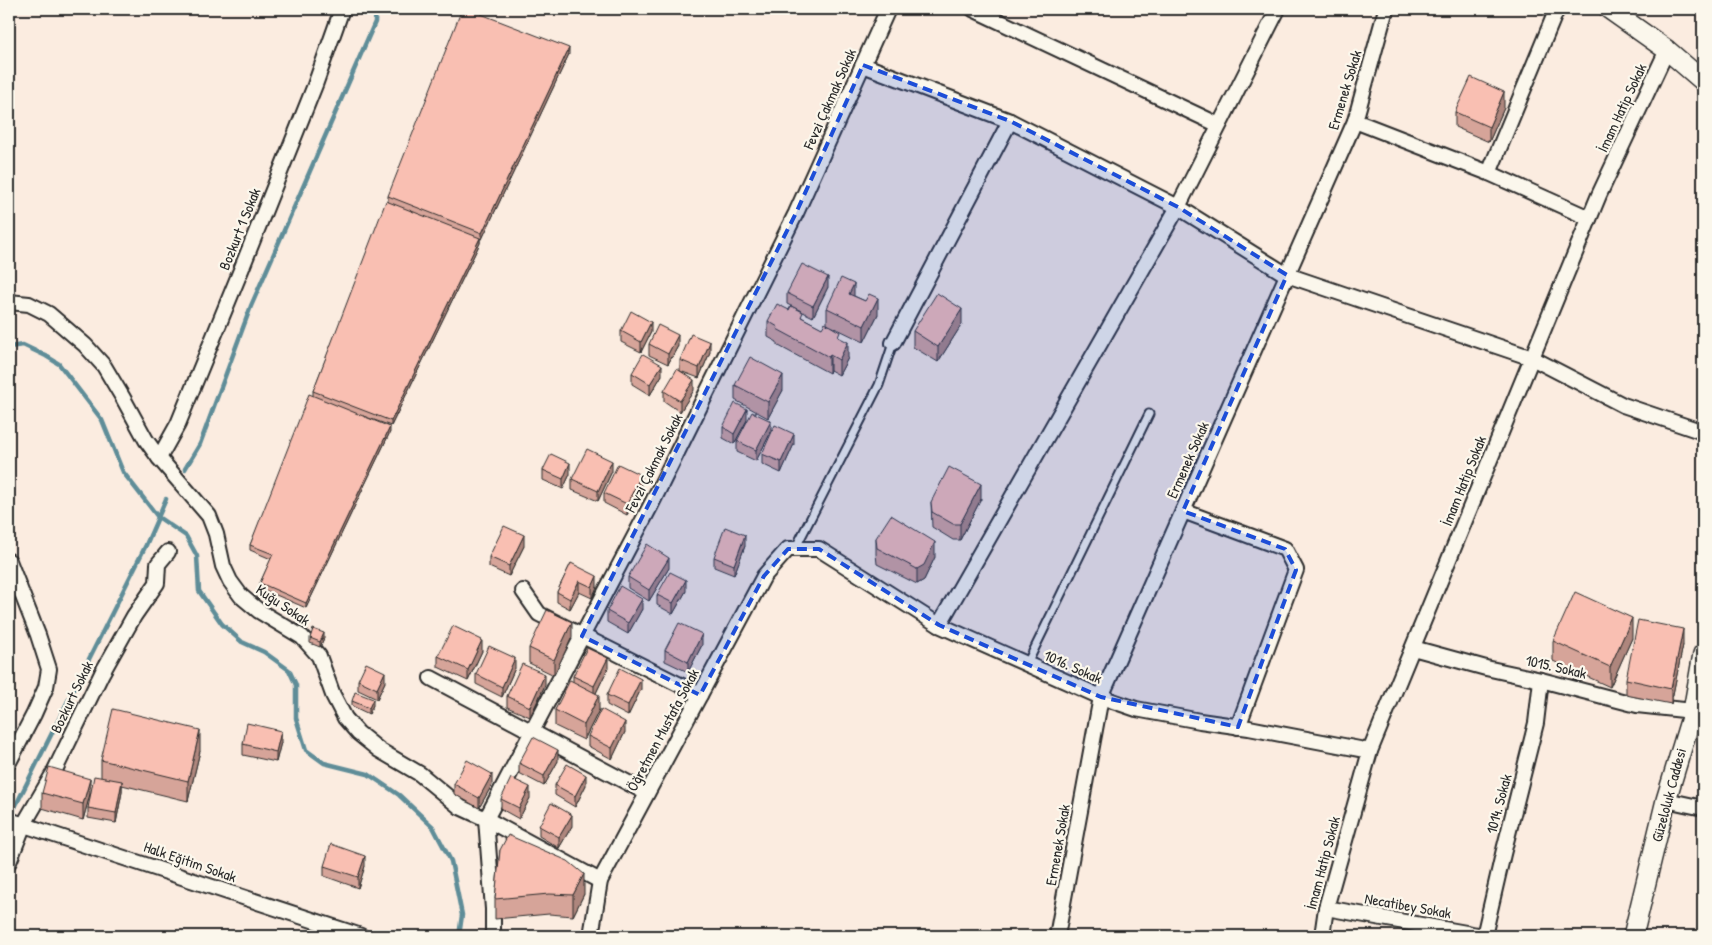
<svg xmlns="http://www.w3.org/2000/svg" width="1712" height="945" viewBox="0 0 1712 945" font-family="'Patrick Hand',sans-serif">
	<style>
		.lines { fill: none; stroke-linecap: round; stroke-linejoin: round }
		.stream { stroke: #5f8d98; stroke-width: 4.5 }
		.lane-casing { stroke: #2b2b2b; stroke-width: 11 }
		.street-casing { stroke: #2b2b2b; stroke-width: 18 }
		.secondary-casing { stroke: #2b2b2b; stroke-width: 22 }
		.lane { stroke: #fbf7ec; stroke-width: 7 }
		.street { stroke: #fbf7ec; stroke-width: 14 }
		.secondary { stroke: #fbf7ec; stroke-width: 19 }
		.wall { fill: #d6a499; stroke: #2b2b2b }
		.shaded-wall { fill: #ae867d; stroke: #2b2b2b }
		.building { fill: #f9bfb2; stroke: #2b2b2b }
		.marked { fill: #1d4ed8; fill-opacity: 0.2; stroke: #1d4ed8; stroke-width: 4; stroke-dasharray: 10 6; stroke-linejoin: round }
		.labels { text-anchor: middle; stroke-width: 4.5; stroke-linejoin: round; paint-order: stroke }
		.street-label { font-size: 15px; fill: #2b2b2b; stroke: #fbf7ec }
	</style>
	<rect width="100%" height="100%" fill="#fbece0"/>
	<filter id="ink" filterUnits="userSpaceOnUse"><feTurbulence type="fractalNoise" baseFrequency=".02" numOctaves="2"/><feDisplacementMap in="SourceGraphic" scale="10" xChannelSelector="R" yChannelSelector="G"/><feConvolveMatrix kernelMatrix="1 2 1 2 8 2 1 2 1" color-interpolation-filters="sRGB"/></filter>
	<g filter="url(#ink)">
		<g class="lines">
			<!-- stream -->
			<g class="stream">
				<path d="M9,347l14,-2 23,11 13,8 43,56 21,52 35,45 28,19 11,20 2,35 23,33 20,18 22,10 25,18 7,15v33l10,32 18,13 44,11 31,21 34,32 18,34 11,54 -3,21"/>
				<path d="M185,469l15,-25 51,-138 124,-284 1,-13"/>
				<path d="M15,807l131,-262 20,-46"/>
			</g>
			<!-- lane casing -->
			<g class="lane-casing">
				<g id="lane">
					<path d="M795,549l84,-164 14,-42"/>
					<path d="M1027,664l122,-250"/>
				</g>
			</g>
			<!-- street casing -->
			<g class="street-casing">
				<g id="street">
					<path d="M973,9l246,116"/>
					<path d="M863,65l147,56 168,86 109,68 245,83 91,47 80,27"/>
					<path d="M1355,121l134,52 100,45"/>
					<path d="M1489,173l68,-164"/>
					<path d="M9,302l20,2 20,10 36,31 19,21 19,32 23,42 13,18 50,58 7,18 7,32 7,15 11,15 18,15 43,26 17,19 14,39 12,23 13,15 21,17 41,24 40,33 26,12 114,62"/>
					<path d="M893,343l117,-222"/>
					<path d="M159,458l19,-34 63,-154 74,-185 27,-76"/>
					<path d="M1183,511l102,38 11,21 -58,157"/>
					<path d="M9,561l29,74 11,34 -3,18 -12,27 -25,48"/>
					<path d="M523,591l16,23 161,81"/>
					<path d="M939,625l239,-418 100,-198"/>
					<path d="M1413,648l73,20 55,12 96,25 56,6"/>
					<path d="M431,678l216,115"/>
					<path d="M1666,800l37,8"/>
					<path d="M9,820l352,116"/>
					<path d="M9,862l15,-38 29,-50 49,-101 32,-57 23,-33 1,-19 10,-12"/>
					<path d="M1326,908l157,28"/>
					<path d="M493,936v-27l-7,-90 165,-314 145,-292 92,-204"/>
					<path d="M591,936l9,-55 164,-305 24,-27h31l120,76 162,72 35,12 64,12 49,7 121,23"/>
					<path d="M1057,936l44,-239 254,-576 31,-112"/>
					<path d="M1322,936l4,-28 44,-157 229,-556 68,-145"/>
					<path d="M1484,936l19,-82 33,-131 5,-43"/>
				</g>
			</g>
			<!-- secondary casing -->
			<g class="secondary-casing">
				<g id="secondary">
					<path d="M1609,9l58,41 36,31"/>
					<path d="M1633,936l33,-136 27,-89 10,-57"/>
				</g>
			</g>
			<!-- lane -->
			<use href="#lane" class="lane"/>
			<!-- street -->
			<use href="#street" class="street"/>
			<!-- secondary -->
			<use href="#secondary" class="secondary"/>
		</g>
		<!-- wall -->
		<g class="wall">
			<path d="M569,54l-87,185 -2,-1v5l-89,183 -28,-10 27,16 -84,176 -46,-20v-5l11,-24 -21,-9v-5l63,-150v-4l75,-190v-5z"/>
			<path d="M1504,108l-15,34 -34,-15v-15z"/>
			<path d="M828,287l-15,30 -22,-11 12,12 37,20 8,20 -9,17 -9,-5 -1,3 -52,-28v-3l-9,-5v-16l21,-11 2,-4 -4,-2v-11z"/>
			<path d="M854,296l11,5 13,13 -14,28 -37,-18v-16z"/>
			<path d="M962,324l-24,38 -25,-15v-16z"/>
			<path d="M621,331l30,1 -10,20 -20,-10z"/>
			<path d="M649,344l29,2 -10,18 -19,-9z"/>
			<path d="M710,352l-11,26 -19,-7v-11z"/>
			<path d="M632,373l30,2 -12,20 -18,-11z"/>
			<path d="M735,385l48,5 -15,28 -33,-18z"/>
			<path d="M694,390l-14,22 -16,-11v-10z"/>
			<path d="M747,420l-13,24 -11,-6v-11z"/>
			<path d="M771,432l-15,29 -19,-9v-11z"/>
			<path d="M794,444l-13,29 -19,-9v-10z"/>
			<path d="M543,470l27,4 -7,15 -20,-9z"/>
			<path d="M612,471l-14,30 -26,-11v-11z"/>
			<path d="M641,486l-14,29 -23,-12v-10z"/>
			<path d="M981,499l-21,41h-7l-21,-13 -1,-25z"/>
			<path d="M876,538l59,19 -11,23 -7,4 -40,-20 -1,-10z"/>
			<path d="M524,546l-15,30 -20,-9v-10z"/>
			<path d="M745,546l-11,29 -20,-8v-10z"/>
			<path d="M571,563l26,24 -5,11 -13,-6 -9,17 -13,-7v-10z"/>
			<path d="M669,568l-20,33 -21,-13v-11z"/>
			<path d="M686,591l-13,23 -16,-9v-10z"/>
			<path d="M642,609l-14,25 -21,-12v-11z"/>
			<path d="M572,637l-18,38 -25,-12v-15z"/>
			<path d="M310,638h14l-4,9 -10,-4z"/>
			<path d="M1632,638l-22,49 -57,-26v-20z"/>
			<path d="M702,645l-14,27 -23,-11v-11z"/>
			<path d="M1683,645l-12,59 -45,-9v-16z"/>
			<path d="M482,651l-14,30 -30,-14v-11z"/>
			<path d="M515,668l-13,29 -26,-13v-10z"/>
			<path d="M608,668l-12,25 3,17 -15,30 -29,-14v-16l18,-28v-6z"/>
			<path d="M358,680l27,2 -8,17 -19,-9z"/>
			<path d="M545,685l-15,32 -23,-10v-11z"/>
			<path d="M641,689l-13,27 -21,-11v-10z"/>
			<path d="M352,701l21,4 -4,9 -17,-8z"/>
			<path d="M625,732l-13,27 -24,-13v-10z"/>
			<path d="M281,742l-5,20 -33,-7v-11z"/>
			<path d="M200,751l-12,50 -66,-16v7l-6,31 -28,-5v-10l13,-31v-17z"/>
			<path d="M558,761l-14,25 -25,-13v-10z"/>
			<path d="M454,784l38,1 -13,23 -25,-14z"/>
			<path d="M555,785h31l-11,22 -20,-12z"/>
			<path d="M42,793l48,1 -7,26 -41,-12z"/>
			<path d="M530,798l-11,21 -18,-10v-10z"/>
			<path d="M539,826h33l-13,22 -20,-12z"/>
			<path d="M500,850l84,44 -11,22 -24,-2 -54,5v-20z"/>
			<path d="M324,866h41l-7,22 -34,-12z"/>
		</g>
		<!-- shaded-wall -->
		<g class="shaded-wall">
			<path d="M569,48v6l-87,185v-6z"/>
			<path d="M1504,92v16l-15,34v-15z"/>
			<path d="M480,238v5l-89,183v-5z"/>
			<path d="M828,277v10l-15,30v-11z"/>
			<path d="M854,284v16l-5,-6z"/>
			<path d="M878,298v16l-14,28v-16z"/>
			<path d="M962,309v15l-24,38v-15z"/>
			<path d="M651,322v10l-10,20v-10z"/>
			<path d="M678,335v11l-10,18v-10z"/>
			<path d="M710,342v10l-11,26v-10z"/>
			<path d="M848,342v16l-9,17v-15z"/>
			<path d="M830,355v15l-1,3v-16z"/>
			<path d="M662,365v10l-12,20v-11z"/>
			<path d="M783,375v15l-15,28v-16z"/>
			<path d="M694,380v10l-14,22v-11z"/>
			<path d="M747,409v11l-13,24v-10z"/>
			<path d="M771,421v11l-15,29v-11z"/>
			<path d="M390,427v5l-84,176v-5z"/>
			<path d="M794,434v10l-13,29v-11z"/>
			<path d="M612,461v10l-14,30v-10z"/>
			<path d="M570,463v11l-7,15v-10z"/>
			<path d="M641,475v11l-14,29v-11z"/>
			<path d="M981,484v15l-21,41v-16z"/>
			<path d="M524,535v11l-15,30v-10z"/>
			<path d="M745,535v11l-11,29v-10z"/>
			<path d="M935,542v15l-11,23 -7,4v-15z"/>
			<path d="M669,558v10l-20,33v-11z"/>
			<path d="M597,576v11l-5,11v-11z"/>
			<path d="M686,580v11l-13,23v-11z"/>
			<path d="M579,581v11l-9,17v-10z"/>
			<path d="M642,599v10l-14,25v-11z"/>
			<path d="M1632,618v20l-22,49v-20z"/>
			<path d="M572,622v15l-18,38v-15z"/>
			<path d="M1683,629v16l-12,59v-15z"/>
			<path d="M324,633v5l-4,9v-5z"/>
			<path d="M702,634v11l-14,27v-10z"/>
			<path d="M482,640v11l-14,30v-11z"/>
			<path d="M515,658v10l-13,29v-10z"/>
			<path d="M608,658v10l-14,29v-11z"/>
			<path d="M385,672v10l-8,17v-10z"/>
			<path d="M545,674v11l-15,32v-10z"/>
			<path d="M641,679v10l-13,27v-11z"/>
			<path d="M599,695v15l-15,30v-15z"/>
			<path d="M373,699v6l-4,9v-6z"/>
			<path d="M625,722v10l-13,27v-11z"/>
			<path d="M200,730v21l-12,50v-20z"/>
			<path d="M281,731v11l-5,20v-10z"/>
			<path d="M558,750v11l-14,25v-10z"/>
			<path d="M492,774v11l-13,23v-10z"/>
			<path d="M586,775v10l-11,22v-11z"/>
			<path d="M90,779v15l-7,26v-16z"/>
			<path d="M122,781v11l-6,31v-10z"/>
			<path d="M530,787v11l-11,21v-11z"/>
			<path d="M572,815v11l-13,22v-11z"/>
			<path d="M365,856v10l-7,22v-11z"/>
			<path d="M584,874v20l-11,22v-21z"/>
		</g>
		<!-- building -->
		<g class="building">
			<path d="M462,9h6l101,39 -87,185 -94,-37z"/>
			<path d="M1471,77l33,15 -15,35 -34,-15z"/>
			<path d="M386,201l94,37 -89,183 -78,-30z"/>
			<path d="M802,264l26,13 -15,29 -26,-13z"/>
			<path d="M841,278l13,6 -5,10 16,7 4,-7 9,4 -14,28 -37,-18z"/>
			<path d="M937,293l25,16 -24,38 -25,-16z"/>
			<path d="M777,304l12,6 2,-4 12,6 -2,5 21,11 3,-5 15,9 -2,5 10,5 -9,18 -9,-5 -1,2 -52,-28 1,-2 -10,-6z"/>
			<path d="M631,311l20,11 -10,20 -20,-11z"/>
			<path d="M658,325l20,10 -10,19 -19,-10z"/>
			<path d="M691,334l19,8 -11,26 -19,-8z"/>
			<path d="M643,354l19,11 -12,19 -18,-11z"/>
			<path d="M750,357l33,18 -15,27 -33,-17z"/>
			<path d="M677,369l17,11 -14,21 -16,-10z"/>
			<path d="M309,394l81,33 -84,176 -46,-20 13,-29 -23,-9z"/>
			<path d="M735,403l12,6 -13,25 -11,-7z"/>
			<path d="M752,412l19,9 -15,29 -19,-9z"/>
			<path d="M775,425l19,9 -13,28 -19,-8z"/>
			<path d="M587,449l25,12 -14,30 -26,-12z"/>
			<path d="M551,454l19,9 -7,16 -20,-9z"/>
			<path d="M618,464l23,11 -14,29 -23,-11z"/>
			<path d="M949,467l32,17 -21,40h-7l-21,-12 -1,-10z"/>
			<path d="M891,515l44,27 -11,23 -7,4 -40,-21 -1,-10z"/>
			<path d="M504,526l20,9 -15,31 -20,-9z"/>
			<path d="M725,527l20,8 -11,30 -20,-8z"/>
			<path d="M647,544l22,14 -20,32 -21,-13z"/>
			<path d="M571,563l26,13 -5,11 -13,-6 -9,18 -13,-7z"/>
			<path d="M670,572l16,8 -13,23 -16,-8z"/>
			<path d="M620,586l22,13 -14,24 -21,-12z"/>
			<path d="M1575,592l57,26 -22,49 -57,-26z"/>
			<path d="M547,610l25,12 -18,38 -25,-12z"/>
			<path d="M1638,620l45,9 -12,60 -45,-10z"/>
			<path d="M679,623l23,11 -14,28 -23,-12z"/>
			<path d="M453,626l29,14 -14,30 -30,-14z"/>
			<path d="M313,629l11,4 -4,9 -10,-4z"/>
			<path d="M489,646l26,12 -13,29 -26,-13z"/>
			<path d="M587,648l21,10 -14,28 -21,-10z"/>
			<path d="M366,663l19,9 -8,17 -19,-9z"/>
			<path d="M522,664l23,10 -15,33 -23,-11z"/>
			<path d="M620,668l21,11 -13,26 -21,-10z"/>
			<path d="M570,680l29,15 -15,30 -29,-15z"/>
			<path d="M355,692l18,7 -4,9 -17,-7z"/>
			<path d="M113,709l87,21 -12,51 -87,-21z"/>
			<path d="M601,709l24,13 -13,26 -24,-12z"/>
			<path d="M247,723l34,8 -5,21 -33,-8z"/>
			<path d="M533,737l25,13 -14,26 -25,-13z"/>
			<path d="M467,760l25,14 -13,24 -25,-14z"/>
			<path d="M567,764l19,11 -11,21 -20,-11z"/>
			<path d="M49,767l41,12 -7,25 -41,-11z"/>
			<path d="M94,776l28,5 -6,32 -28,-5z"/>
			<path d="M511,778l19,9 -11,21 -18,-9z"/>
			<path d="M551,803l21,12 -13,22 -20,-11z"/>
			<path d="M508,835l60,26 16,13 -11,21 -24,-1 -54,5 5,-49z"/>
			<path d="M331,844l34,12 -7,21 -34,-11z"/>
		</g>
	</g>
	<!-- marked area -->
	<path class="marked" d="M863,65l147,56 168,86 109,68 -104,236 102,38 11,21 -58,157 -137,-30 -162,-72 -120,-76h-31l-24,27 -64,119 -118,-59 214,-423z"/>
	<g class="labels">
		<!-- street labels -->
		<g class="street-label">
			<text transform="translate(1345 90) rotate(-73)" y="5">Ermenek Sokak</text>
			<text transform="translate(830 99) rotate(-66)" y="5">Fevzi Çakmak Sokak</text>
			<text transform="translate(1622 108) rotate(-65)" y="5">İmam Hatip Sokak</text>
			<text transform="translate(240 229) rotate(-68)" y="5">Bozkurt 1 Sokak</text>
			<text transform="translate(1188 460) rotate(-66)" y="5">Ermenek Sokak</text>
			<text transform="translate(654 463) rotate(-63)" y="5">Fevzi Çakmak Sokak</text>
			<text transform="translate(1464 481) rotate(-68)" y="5">İmam Hatip Sokak</text>
			<text transform="translate(283 605) rotate(34)" y="5">Kuğu Sokak</text>
			<text transform="translate(1073 667) rotate(24)" y="5">1016. Sokak</text>
			<text transform="translate(1556 667) rotate(13)" y="5">1015. Sokak</text>
			<text transform="translate(72 697) rotate(-64)" y="5">Bozkurt Sokak</text>
			<text transform="translate(663 730) rotate(-62)" y="5">Öğretmen Mustafa Sokak</text>
			<text transform="translate(1669 795) rotate(-75)" y="5">Güzeloluk Caddesi</text>
			<text transform="translate(1499 804) rotate(-75)" y="5">1014. Sokak</text>
			<text transform="translate(1058 845) rotate(-80)" y="5">Ermenek Sokak</text>
			<text transform="translate(190 862) rotate(19)" y="5">Halk Eğitim Sokak</text>
			<text transform="translate(1323 863) rotate(-75)" y="5">İmam Hatip Sokak</text>
			<text transform="translate(1408 906) rotate(10)" y="5">Necatibey Sokak</text>
		</g>
	</g>
	<!-- margin -->
	<rect width="1712" height="945" fill="none" stroke="#fbf7ec" stroke-width="30"/>
	<rect x="15" y="15" width="1682" height="915" fill="none" stroke="#2b2b2b" stroke-width="2" filter="url(#ink)"/>
</svg>
